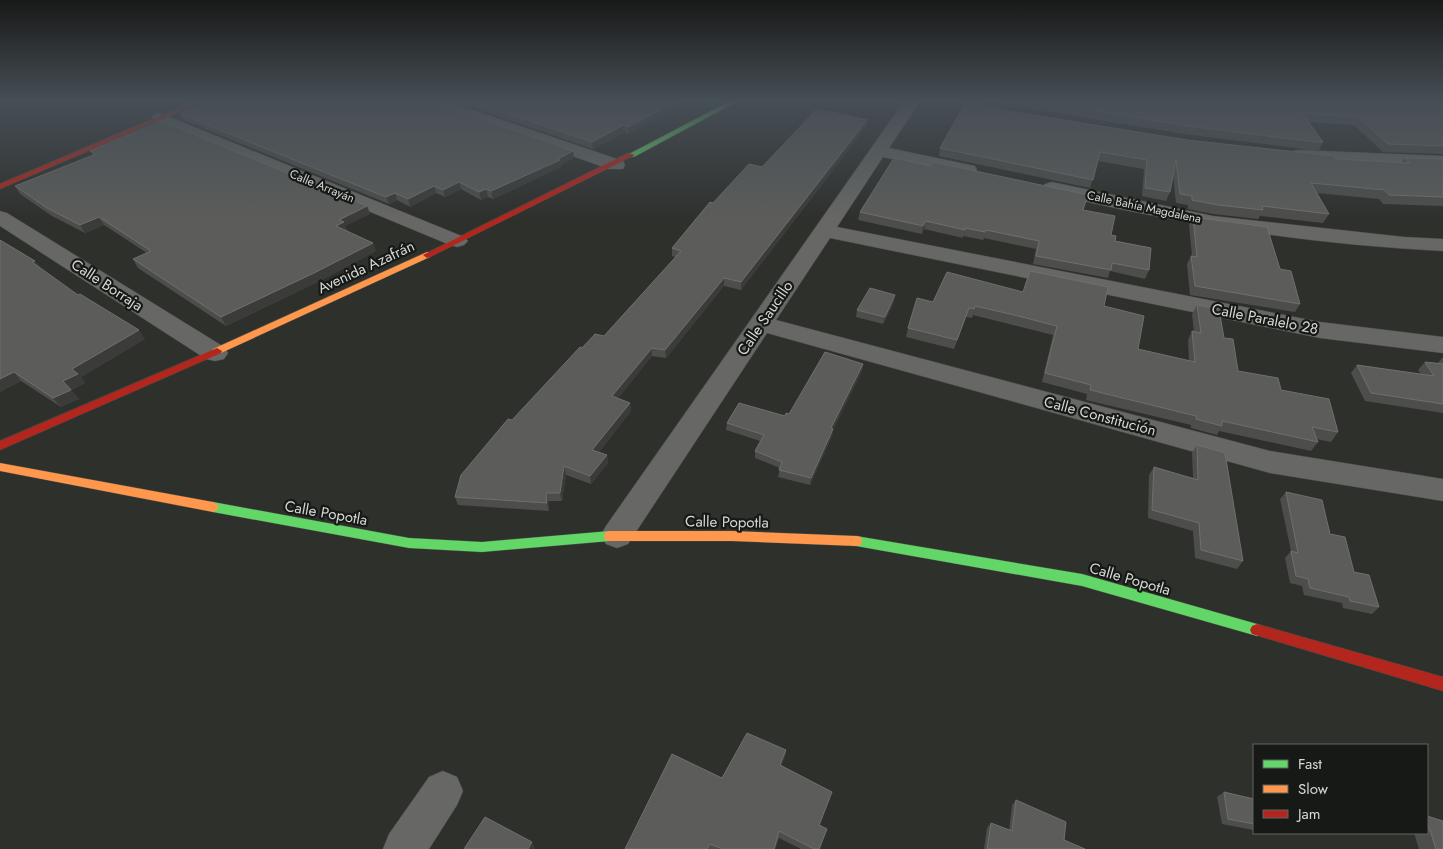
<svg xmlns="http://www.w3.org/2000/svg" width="1443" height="849" viewBox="0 0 1443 849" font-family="Jost,sans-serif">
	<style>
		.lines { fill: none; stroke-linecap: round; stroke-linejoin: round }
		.street-casing { stroke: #494b47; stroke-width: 1 }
		.fast-casing { stroke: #494b47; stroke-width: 1 }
		.slow-casing { stroke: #494b47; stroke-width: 1 }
		.jam-casing { stroke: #494b47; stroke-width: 1 }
		.street { fill: #676865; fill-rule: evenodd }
		.fast { fill: #63d668; fill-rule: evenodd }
		.slow { fill: #ff974d; fill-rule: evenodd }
		.jam { fill: #b3261e; fill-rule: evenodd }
		.wall { fill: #4d4e4b }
		.shaded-wall { fill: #3b3c39 }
		.building { fill: #5c5d5a; stroke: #6f706d }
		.labels { text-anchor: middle; stroke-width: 4.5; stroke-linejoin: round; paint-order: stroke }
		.far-street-label { font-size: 12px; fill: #d5d8d3; stroke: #171916 }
		.street-label { font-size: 15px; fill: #d5d8d3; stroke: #171916 }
	</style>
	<rect width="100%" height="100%" fill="#2e302c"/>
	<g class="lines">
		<!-- street casing -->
		<g class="street-casing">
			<g id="street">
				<path d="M420,100h24l179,61 2,4 -2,4h-14l-187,-66z"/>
				<path d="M905,100h16l-32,48 86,18 2,4 -2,4 -7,2 -85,-19 -46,70 483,95 123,15v16l-123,-15 -490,-100 -54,82 494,131 173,28v22l-173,-28 -503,-140 -139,211 -11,4 -11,-4 -5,-9 5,-9z"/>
				<path d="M160,113l304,124 4,4 -4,4 -7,2 -7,-2 -296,-123 -2,-4 2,-4z"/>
				<path d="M1299,150l144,6v10l-150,-7 -3,-4 3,-4z"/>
				<path d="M1052,182l161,34 191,21 39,2v12c-134,-7 -268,-27 -398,-59l-3,-4 3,-4z"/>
				<path d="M0,211l7,2 217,134 4,6 -4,6 -9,2 -9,-2 -206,-133z"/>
				<path d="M443,771l14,6 6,14 -6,14 -28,44h-46l6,-15 40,-57z"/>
			</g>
		</g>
		<!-- fast casing -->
		<g class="fast-casing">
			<g id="fast">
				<path d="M732,100h8l-106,57 -7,-2z"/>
				<path d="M213,502l196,36 73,4 128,-11 5,1 1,4 -1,4 -5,1 -128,11 -73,-4 -196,-36 -4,-2 -2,-3 2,-3z"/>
				<path d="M856,536l226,38 175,50 5,2 2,4 -2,4 -5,2 -175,-50 -226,-40 -5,-1 -1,-4 1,-4z"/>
			</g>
		</g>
		<!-- slow casing -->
		<g class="slow-casing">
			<g id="slow">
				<path d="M427,252l3,1v4l-209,96 -4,1 -5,-3 1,-2z"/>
				<path d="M0,463l213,39 4,2 2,3 -2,3 -4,2 -213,-41z"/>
				<path d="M610,531h122l124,5 5,1 1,4 -1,4 -5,1 -124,-5h-122l-5,-1 -1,-4 1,-4z"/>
			</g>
		</g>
		<!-- jam casing -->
		<g class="jam-casing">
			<g id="jam">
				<path d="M197,100h9l-206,89v-5z"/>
				<path d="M628,153l7,2 -205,102 -3,1 -4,-3z"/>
				<path d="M217,348l5,3 -1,2 -221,97v-9z"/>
				<path d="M1257,624l186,53v14l-191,-57 -2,-4 2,-4z"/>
			</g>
		</g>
		<!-- street -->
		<use href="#street" class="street"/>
		<!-- fast -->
		<use href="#fast" class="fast"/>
		<!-- slow -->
		<use href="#slow" class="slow"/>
		<!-- jam -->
		<use href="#jam" class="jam"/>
	</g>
	<!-- wall -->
	<g class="wall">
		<path d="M450,100h228l1,7 -50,27 -4,-2 -32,17z"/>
		<path d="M989,100h454v54l-60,-2 -29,-27 -46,-3 15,20 -4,8h-8l-127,-16 -182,-30z"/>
		<path d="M1002,110l185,30 149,19 65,4 3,-5 39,1v47l-60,-2 -4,-5 -63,-6 13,21 -6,9 -63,-7 -2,3 -45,-5 -25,-5v-4l-12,-2 -3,-28 -3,17 -4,9 -24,-5 2,-27 -46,-8 -8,27 -151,-32 1,-8z"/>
		<path d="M180,114l394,44 -13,7v2l-68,32 -5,-2 -7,3 -20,-11 -16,8 -9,-4 -26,14 -13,-7 -8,4 -206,-84z"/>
		<path d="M866,127l-125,163 -17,-4 -58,72 -14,-2 -34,42 12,5 1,8 -32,41 8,3 1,8 -17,21 -25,-9 -4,26h-14l1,10 -91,-6 -3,-8 127,-149 22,-12 72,-79 -4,-1v-8l41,-45 49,-36z"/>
		<path d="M90,151l277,55 3,8 -25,12 2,4h-1l30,21 -58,31 -92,44 -88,-58 -5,-9 14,-6 -43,-28 -19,8 -33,-17 -32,-22 -5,-8 78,-31z"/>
		<path d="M860,212l251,23 4,6 34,29 -4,9 -35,-8 -2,7 -75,-14 3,-15 -52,-11 -1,2 -20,-4v2l-39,-9 -2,5 -64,-14z"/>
		<path d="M1193,217l87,52 20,35 -5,8 -105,-17 -3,-31 4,-8h1l-3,-31z"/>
		<path d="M0,240l35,21 6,8 37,26 67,44 -64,38 4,6 -14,7 8,9 -18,8 -40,-26 -21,11z"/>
		<path d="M1023,292l81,14 34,43 51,12 -1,-21 4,-9 2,1 -2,-18 5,-9 27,33 14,33 43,19 57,42 -7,10 -15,-3 2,3 -7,9 -92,-20 -2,4 -26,-7v-3l-105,-25 1,-6 -45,-12 11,-47 -80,-20 -1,3 -6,-1 -12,32 -48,-12 2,-9 25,-26z"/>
		<path d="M894,302l-11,22 -27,-7 1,-7z"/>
		<path d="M1442,358h1v55l-78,-12 -14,-28 6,-8 64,9 -3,-4 7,-8 13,1z"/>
		<path d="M863,364l-1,7 -29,59 -1,6 -22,49 -32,-8 2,-9 -25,-10v-7l5,-10 -34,-11 1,-7 58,-7 4,-2z"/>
		<path d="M1197,445l46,116 -6,8 -42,-11 -2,-27 -45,-13 1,-43 5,-8 39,11 -1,-25z"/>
		<path d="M1286,492l44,42 24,38 25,35 -7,7 -29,-6 -1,-5 -38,-8 -2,-9 -12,-3 -5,-25 6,-7 -11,-52z"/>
		<path d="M786,750l-1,7 -4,8 49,33 -10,27 7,4 -7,20h-19l-22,-11 -4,11h-150l97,-71z"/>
		<path d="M1224,792l30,9v29h-1l-31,-6 -5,-27z"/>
		<path d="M1016,800l48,40 21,9h-101l3,-21 4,-5 18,7 3,-25z"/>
		<path d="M1427,816l16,33h-24l-5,-16h13z"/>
	</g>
	<!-- shaded-wall -->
	<g class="shaded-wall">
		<path d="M678,100l1,7 -50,27 -1,-7z"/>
		<path d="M867,120l-1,7 -125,163v-8z"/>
		<path d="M624,125l1,7 -32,17 -1,-7z"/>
		<path d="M573,151l1,7 -13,7v2l-68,32 -2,-8z"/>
		<path d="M459,182l2,7 -16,8 -2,-7z"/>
		<path d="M434,186l2,7 -26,14 -2,-8z"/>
		<path d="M486,189l2,8 -7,3 -2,-8z"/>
		<path d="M395,193l2,7 -8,4 -3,-7z"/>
		<path d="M367,206l3,8 -25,12 2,4 -8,4 -3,-8 3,-6z"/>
		<path d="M99,217l5,8 -19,8 -5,-8z"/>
		<path d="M926,221l-2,8 -2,5 1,-8z"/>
		<path d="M373,243l3,8 -58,31 -92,44 -5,-9z"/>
		<path d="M35,261l7,9 -10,-8z"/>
		<path d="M724,278v8l-58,72 -1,-8z"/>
		<path d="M895,295l-1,7 -11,22 2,-7z"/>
		<path d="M139,330l6,9 -64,38 4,6 -14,7 8,9 -18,8 -8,-9 19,-29z"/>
		<path d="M652,348v8l-39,48 -1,-8z"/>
		<path d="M863,364l-1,7 -29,59 -1,6 -22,49 1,-7 20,-50z"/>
		<path d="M14,372l7,9 -21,11v-13z"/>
		<path d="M630,403l1,8 -37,47 -2,-8z"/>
		<path d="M607,455l1,8 -17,21 -1,-8z"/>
		<path d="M564,466l2,9 -4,26 -2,-8z"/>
		<path d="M546,493l2,8 1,10 -2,-8z"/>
		<path d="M786,750l-1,7 -6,15 1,-7z"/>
		<path d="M832,792l-2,6 -12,33 1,-6z"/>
		<path d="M532,842l3,7h-7z"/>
	</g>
	<!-- building -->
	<g class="building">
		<path d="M211,100h215l147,51 -15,8 2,1 -69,31 -5,-2 -7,3 -20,-10 -16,8 -9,-4 -26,13 -13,-6 -9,4 -206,-83z"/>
		<path d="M469,100h209l-50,27 -4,-2 -32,17z"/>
		<path d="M967,100h4l31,10 185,30 147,16 2,3 74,4 -6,-5 39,1v38l-54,-2 -4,-5 -74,-7 18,31 -67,-8 1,4 -45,-5 -26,-5v-4l-12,-2 -4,-34 -6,32 -25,-4 2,-28 -47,-8 -7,28 -153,-32z"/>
		<path d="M1029,100h414v46l-55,-2 -30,-27 -56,-4 21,29h-7l-128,-16z"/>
		<path d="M817,109l50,11 -126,162 -17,-4 -59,72 -13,-2 -40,48 18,7 -38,47 15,5 -17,21 -26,-10 -4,27h-14l1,10 -92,-6 6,-22 47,-56 4,1 68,-73 2,1 13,-14 9,2 77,-85 -9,-3 38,-46 3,1 36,-39 13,3z"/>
		<path d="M161,121l206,85 -28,14 5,2 -8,4 37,17 -59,30 -93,44 -88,-58 18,-8 -52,-34 -19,8 -33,-17 -32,-22 81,-32 -6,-3z"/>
		<path d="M894,158l36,8 3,-4 155,33 -5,15 32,6 -4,19 5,1 -1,5 36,7 -2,22 -37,-7 -1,7 -75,-14 3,-15 -53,-11 -1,2 -20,-4v2l-39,-9 -3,5 -63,-14z"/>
		<path d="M1193,217l74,10 13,42 11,2 9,33 -105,-18 -4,-30 6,1z"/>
		<path d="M0,240l35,21 -3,1 46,33 2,-1 59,36 -67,39 6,5 -15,7 8,9 -18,8 -39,-26 -14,7z"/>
		<path d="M1030,271l78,16 -4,19 40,10 -6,33 57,13 -3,-31 9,2 -4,-28 22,4 5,29 9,1 5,32 40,7 3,12 48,9 9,33 -26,-5 6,15 -96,-21v5l-26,-7v-3l-106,-26 1,-5 -46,-12 12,-47 -47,-12 -35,-8 -1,3 -5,-1 -12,32 -49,-12 9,-30 16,4 14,-30 76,20z"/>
		<path d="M870,288l25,7 -10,22 -28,-7z"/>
		<path d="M825,352l38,12 -32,64 2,1 -22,49 -32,-8 3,-8 -27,-11 9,-16 -37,-12 12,-20 46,13 1,-3 3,1z"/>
		<path d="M1425,362l18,2v40l-72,-11 -14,-28 77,11z"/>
		<path d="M1197,445l28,8 18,108 -42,-11 -2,-27 -47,-13 2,-43 44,13z"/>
		<path d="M1286,492l36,8 8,34 15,3 9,35 15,3 10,32 -29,-6 -1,-4 -39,-9 -2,-9 -12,-3 -5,-25 7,2z"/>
		<path d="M747,733l39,17 -6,15 52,27 -13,33 8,4 -8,20h-5l-35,-18 -5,18h-51l-13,-5 -3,5h-82l47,-95 50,24z"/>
		<path d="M1224,792l30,7v25l-26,-5z"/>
		<path d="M1016,800l50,22 -2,18 21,9h-98l4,-26 21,8z"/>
		<path d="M1427,816l16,5v28h-7l-9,-28z"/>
		<path d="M485,817l47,25 -4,7h-64z"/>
	</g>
	<!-- sky -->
	<linearGradient id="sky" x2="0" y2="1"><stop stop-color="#191a18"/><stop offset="0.46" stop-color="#464e56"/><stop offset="1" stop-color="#464e56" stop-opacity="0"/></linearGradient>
	<rect width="1443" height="219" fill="url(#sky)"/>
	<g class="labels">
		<!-- far-street labels -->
		<g class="far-street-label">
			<text transform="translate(322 186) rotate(22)" y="4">Calle Arrayán</text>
			<text transform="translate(1144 207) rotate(12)" y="4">Calle Bahía Magdalena</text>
		</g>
		<!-- street labels -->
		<g class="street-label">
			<text transform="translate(366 267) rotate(-25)" y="5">Avenida Azafrán</text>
			<text transform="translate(107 285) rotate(33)" y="5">Calle Borraja</text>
			<text transform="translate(765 318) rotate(-56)" y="5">Calle Saucillo</text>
			<text transform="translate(1265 319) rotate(11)" y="5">Calle Paralelo 28</text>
			<text transform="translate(1100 416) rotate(15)" y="5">Calle Constitución</text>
			<text transform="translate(326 513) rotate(10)" y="5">Calle Popotla</text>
			<text transform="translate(727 522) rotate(1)" y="5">Calle Popotla</text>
			<text transform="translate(1130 579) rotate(16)" y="5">Calle Popotla</text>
		</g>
	</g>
	<!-- legend -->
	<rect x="1253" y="744" width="175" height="90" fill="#171916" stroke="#636562"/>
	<rect x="1263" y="760" width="25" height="8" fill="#63d668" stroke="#636562"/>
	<text x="1298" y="769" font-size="15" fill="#d5d8d3">Fast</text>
	<rect x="1263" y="785" width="25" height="8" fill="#ff974d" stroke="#636562"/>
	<text x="1298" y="794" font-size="15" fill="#d5d8d3">Slow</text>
	<rect x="1263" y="810" width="25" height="8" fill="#b3261e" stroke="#636562"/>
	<text x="1298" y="819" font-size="15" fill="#d5d8d3">Jam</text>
</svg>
